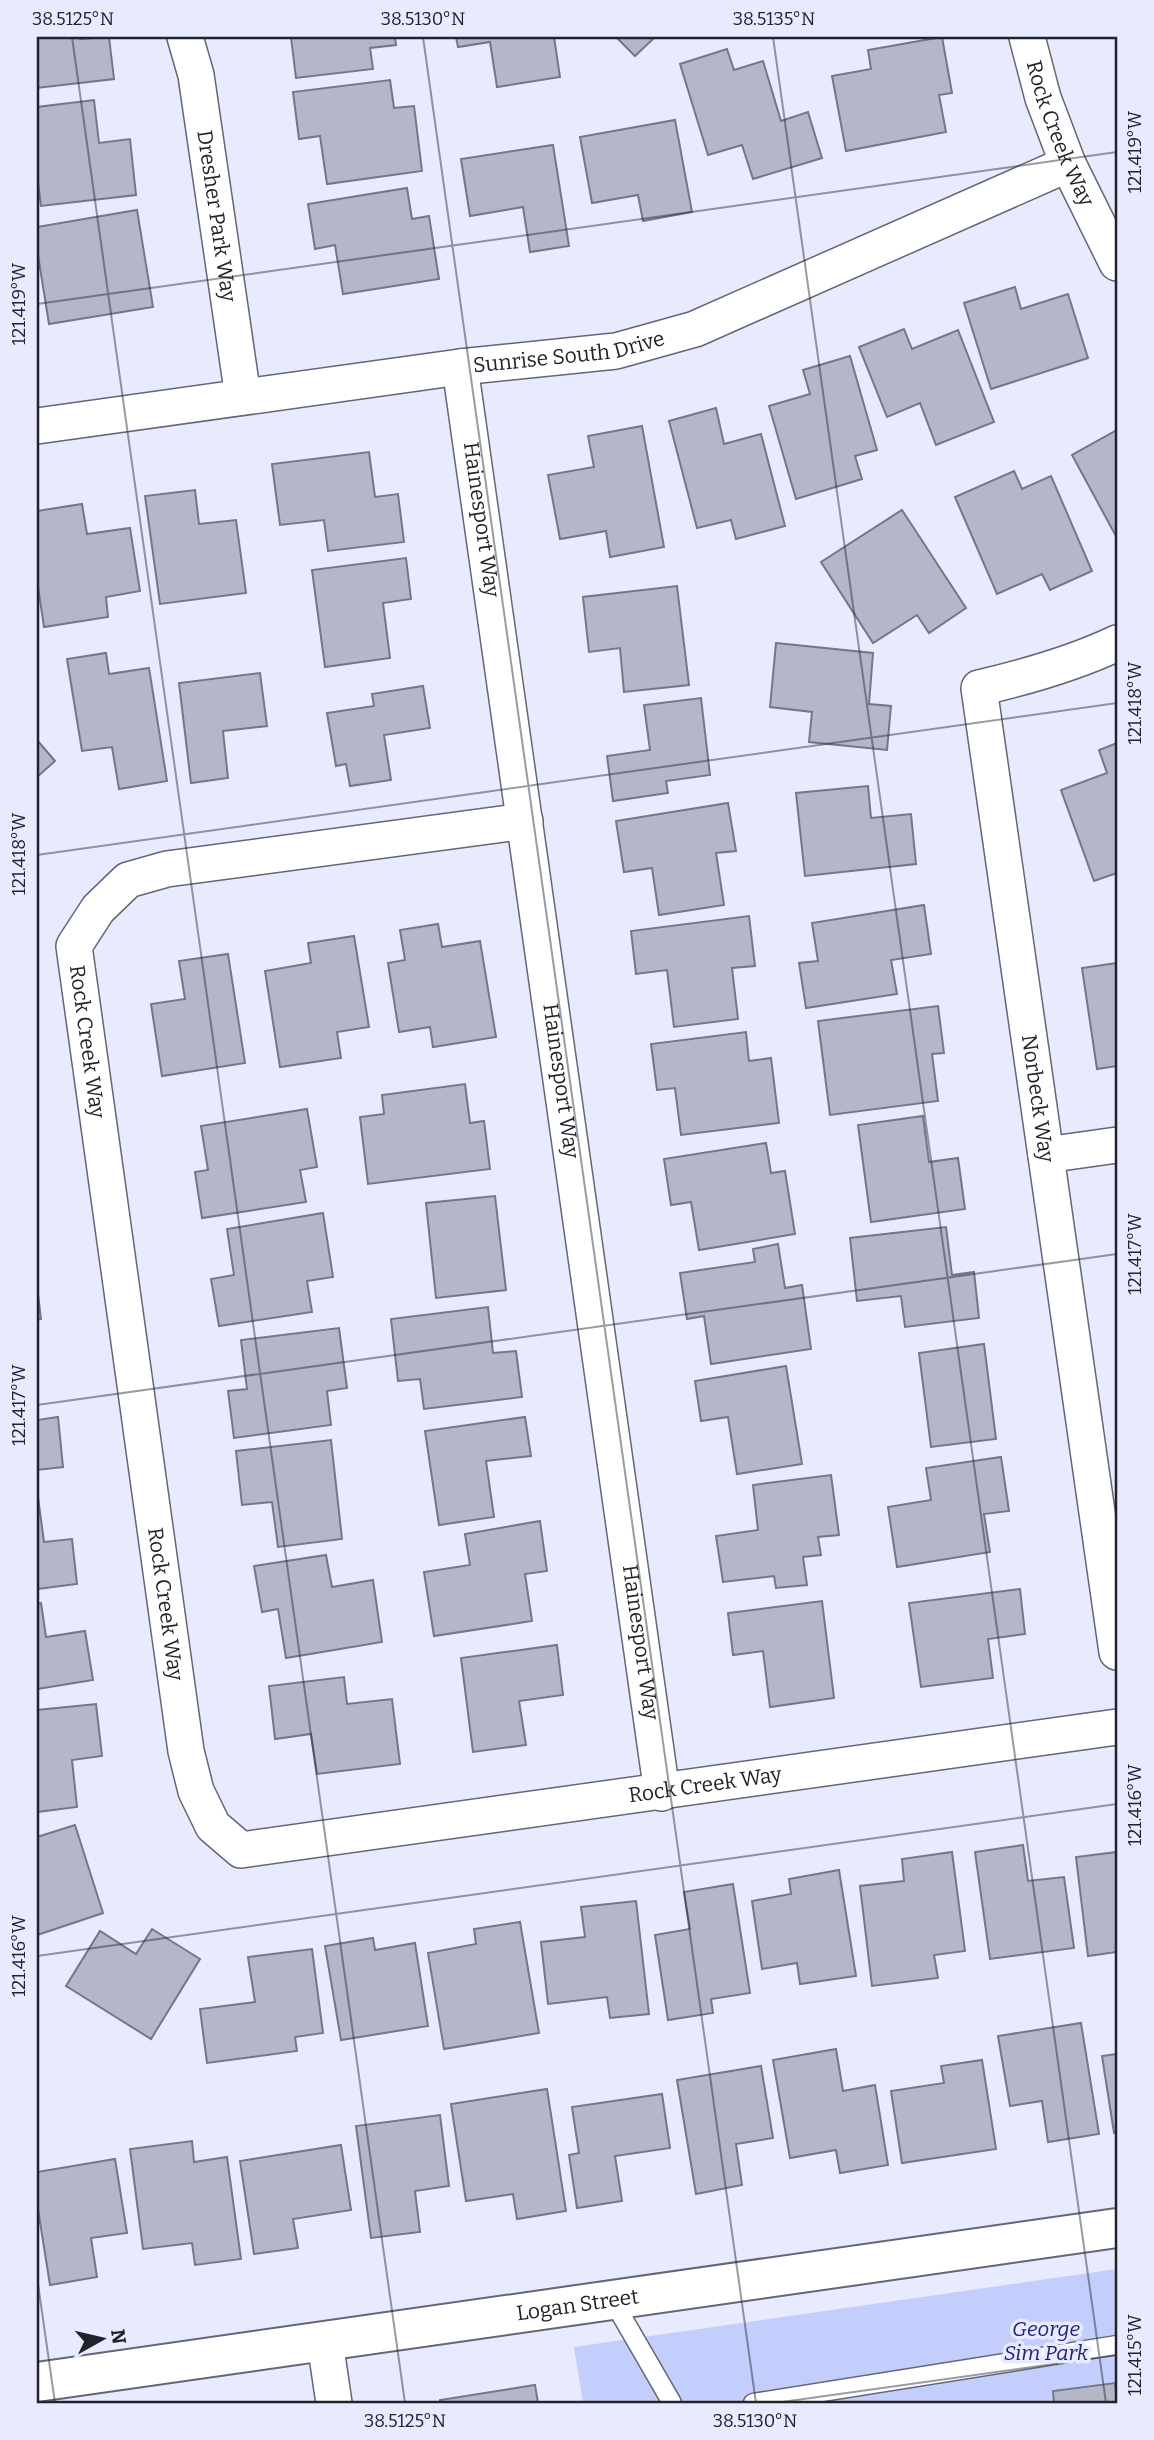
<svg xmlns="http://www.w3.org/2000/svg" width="1154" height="2440" viewBox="0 0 1154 2440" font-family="Bitter,serif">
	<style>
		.green { fill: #c4cefd }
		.building { fill: #b3b7c8; stroke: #737786; stroke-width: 2 }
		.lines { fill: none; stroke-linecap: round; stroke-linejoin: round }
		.service-casing { stroke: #636676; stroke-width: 21 }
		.minor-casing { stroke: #636676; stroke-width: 38 }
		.tertiary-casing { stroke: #636676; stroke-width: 42 }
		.service { stroke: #fff; stroke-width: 18 }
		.minor { stroke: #fff; stroke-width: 35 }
		.tertiary { stroke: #fff; stroke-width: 38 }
		.ticks { fill: none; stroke: #22232a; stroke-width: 2; stroke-opacity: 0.45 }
		.labels { text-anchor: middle; stroke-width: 7; stroke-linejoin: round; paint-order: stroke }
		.street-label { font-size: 21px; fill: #22232a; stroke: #e7ebfd }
		.park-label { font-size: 21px; font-style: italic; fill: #25227b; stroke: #e7ebfd }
		.neatline { fill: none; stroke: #22232a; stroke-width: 2.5 }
		.ticks-label { font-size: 18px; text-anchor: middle; fill: #22232a }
	</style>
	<rect width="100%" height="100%" fill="#e7ebfd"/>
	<!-- green -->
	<path class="green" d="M1117,2269v134h-534l-9,-56z"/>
	<!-- building -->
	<g class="building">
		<path d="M37,37h42l1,2 29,-2 5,42 -77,9z"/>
		<path d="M291,37h104l1,8 -26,3 3,21 -77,9z"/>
		<path d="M456,37h98l6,40 -63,10 -7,-45 -32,5z"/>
		<path d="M616,37h39l-20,19z"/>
		<path d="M942,37l10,56 -13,2 7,37 -100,19 -14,-75 39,-7 -3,-19z"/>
		<path d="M727,49l7,21 29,-9 18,60 27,-9 14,46 -69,21 -11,-34 -34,10 -28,-91z"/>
		<path d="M390,80l4,28 20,-2 8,65 -95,13 -7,-48 -21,3 -6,-47z"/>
		<path d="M94,100l5,43 31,-4 6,56 -95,11 -4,-32v-67z"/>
		<path d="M675,120l17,92 -49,9 -5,-26 -46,8 -12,-66z"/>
		<path d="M553,145l16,101 -39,6 -7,-45 -53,9 -9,-57z"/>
		<path d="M407,188l5,31 17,-3 10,63 -96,15 -8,-49 -20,4 -7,-45z"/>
		<path d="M137,210l16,97 -104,17 -12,-75v-22z"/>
		<path d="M1015,287l6,22 47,-15 20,64 -97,31 -27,-86z"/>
		<path d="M904,329l8,20 46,-19 36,92 -58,23 -16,-42 -33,14 -28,-70z"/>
		<path d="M850,356l27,94 -22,6 7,23 -66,20 -27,-93 41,-12 -7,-24z"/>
		<path d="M716,408l8,36 37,-10 24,92 -49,13 -5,-19 -34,8 -28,-107z"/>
		<path d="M642,426l22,121 -54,10 -4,-26 -46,8 -12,-64 46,-8 -6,-31z"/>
		<path d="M1117,430v108l-45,-83z"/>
		<path d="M369,452l6,45 23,-3 6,48 -76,9 -4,-31 -44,5 -8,-61z"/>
		<path d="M1014,471l8,18 29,-13 41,95 -42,19 -8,-16 -45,20 -42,-97z"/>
		<path d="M195,490l4,34 37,-4 10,73 -86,11 -15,-108z"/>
		<path d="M82,504l5,30 43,-6 10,63 -34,6 2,20 -64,10 -7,-47v-69z"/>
		<path d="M902,510l64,98 -37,25 -12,-18 -44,28 -52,-81z"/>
		<path d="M406,558l5,41 -28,4 7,55 -65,9 -13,-97z"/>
		<path d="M677,586l12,99 -65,7 -4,-44 -31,4 -6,-55z"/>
		<path d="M776,643l97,10 -4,51 22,2 -4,44 -78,-8 3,-30 -42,-5z"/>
		<path d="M106,653l3,21 40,-6 18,113 -48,8 -7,-42 -30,4 -15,-92z"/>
		<path d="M260,673l7,53 -44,5 5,47 -37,5 -12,-100z"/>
		<path d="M423,686l7,42 -46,7 7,45 -41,6 -4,-22 -10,2 -9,-53 47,-7 -2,-12z"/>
		<path d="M701,698l9,77 -44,6 2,12 -55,8 -6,-45 43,-6 -6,-45z"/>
		<path d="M37,740l18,21 -18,16z"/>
		<path d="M1117,743v130l-23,8 -33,-91 46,-17 -8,-23z"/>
		<path d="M868,786l3,32 40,-4 5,50 -111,12 -9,-83z"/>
		<path d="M728,803l8,48 -20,2 8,52 -65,10 -7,-47 -28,4 -8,-51z"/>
		<path d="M924,905l7,49 -40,6 6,34 -91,14 -7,-45 19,-2 -6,-38z"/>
		<path d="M749,916l6,50 -23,2 6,51 -64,8 -7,-57 -31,4 -5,-43z"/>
		<path d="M438,924l4,23 38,-6 16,96 -63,10 -3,-20 -31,5 -11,-69 17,-3 -5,-30z"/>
		<path d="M354,936l15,91 -32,5 4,26 -61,9 -15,-96 46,-8 -3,-20z"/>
		<path d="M228,954l17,109 -83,13 -11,-72 34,-5 -6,-38z"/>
		<path d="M1117,963v103l-20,3 -15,-101z"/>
		<path d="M938,1006l6,47 -12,1 6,47 -108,14 -12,-94z"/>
		<path d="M746,1032l3,29 22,-3 8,65 -98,12 -6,-47 -18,2 -6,-46z"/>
		<path d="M465,1084l5,39 14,-2 6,48 -122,15 -8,-67 24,-3 -2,-19z"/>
		<path d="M307,1109l10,58 -17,3 6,32 -104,16 -7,-46 13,-2 -7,-44z"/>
		<path d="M923,1116l6,46 29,-4 7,51 -94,13 -13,-97z"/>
		<path d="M766,1143l5,30 14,-2 10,63 -96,16 -8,-48 -20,3 -7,-46z"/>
		<path d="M495,1196l11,94 -70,8 -10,-95z"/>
		<path d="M323,1213l10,64 -26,4 5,31 -93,14 -8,-47 23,-4 -7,-46z"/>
		<path d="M946,1227l6,48 22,-3 5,46 -74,9 -4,-31 -44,5 -7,-63z"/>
		<path d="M778,1244l7,44 17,-3 9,64 -100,15 -7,-48 -17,3 -7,-46 75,-11 -2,-13z"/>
		<path d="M37,1286l4,33 -4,1z"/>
		<path d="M488,1307l5,46 23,-2 6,46 -98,12 -4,-30 -22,2 -7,-62z"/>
		<path d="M339,1328l8,60 -20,3 4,34 -97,13 -6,-47 19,-2 -6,-49z"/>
		<path d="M984,1344l12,95 -65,8 -12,-94z"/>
		<path d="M786,1366l16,98 -65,10 -9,-57 -27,4 -6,-40z"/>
		<path d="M58,1417l5,50 -26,3v-50z"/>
		<path d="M525,1417l6,39 -45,5 8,56 -55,8 -14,-94z"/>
		<path d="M331,1440l11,99 -64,8 -6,-45 -30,3 -6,-54z"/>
		<path d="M1001,1457l8,54 -25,3 6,38 -93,15 -9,-60 43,-7 -5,-32z"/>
		<path d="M831,1475l8,60 -21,2 3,18 -18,2 4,28 -31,3 -2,-12 -51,6 -7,-46 42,-6 -5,-45z"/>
		<path d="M37,1490l7,52 28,-3 5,45 -40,5z"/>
		<path d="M540,1521l7,50 -22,3 7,47 -98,15 -10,-64 46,-7 -5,-31z"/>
		<path d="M326,1555l6,32 41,-7 9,62 -96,16 -8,-49 -16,3 -8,-46z"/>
		<path d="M1020,1589l5,45 -37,5 5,39 -72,9 -12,-84z"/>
		<path d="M822,1601l12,97 -64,9 -7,-56 -30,4 -5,-42z"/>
		<path d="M41,1603l5,34 39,-6 8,49 -56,9v-85z"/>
		<path d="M557,1645l6,50 -44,6 7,44 -53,7 -12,-94z"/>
		<path d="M344,1677l3,27 45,-5 8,65 -83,10 -6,-40 -36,5 -6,-53z"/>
		<path d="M96,1704l6,52 -30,4 5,47 -40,5v-102z"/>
		<path d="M75,1825l28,88 -66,22v-98z"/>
		<path d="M1023,1845l5,36 36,-4 10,71 -84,11 -15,-107z"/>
		<path d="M952,1852l13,99 -31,4 4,23 -66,8 -12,-100 44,-5 -2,-22z"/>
		<path d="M1117,1852v100l-29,4 -12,-99z"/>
		<path d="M839,1870l17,106 -56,8 -3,-21 -35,6 -10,-68 39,-7 -2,-15z"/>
		<path d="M733,1884l17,109 -39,6 2,14 -45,7 -13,-85 35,-6 -6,-37z"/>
		<path d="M636,1901l13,113 -39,4 -3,-21 -59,7 -7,-62 44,-5 -4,-30z"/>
		<path d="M520,1922l19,111 -95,16 -16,-96 48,-9 -2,-15z"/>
		<path d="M152,1929l48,30 -49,80 -85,-53 34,-55 36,23z"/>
		<path d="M373,1938l2,12 40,-7 13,83 -87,14 -16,-94z"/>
		<path d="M312,1949l11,84 -28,4 2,14 -90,12 -7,-54 55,-7 -7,-45z"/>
		<path d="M1081,2023l18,111 -51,8 -6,-41 -32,5 -12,-70z"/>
		<path d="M836,2049l7,42 32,-6 13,80 -48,8 -4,-23 -46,8 -17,-98z"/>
		<path d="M1117,2054v78l-3,1 -12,-77z"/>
		<path d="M982,2060l14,89 -94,14 -11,-72 53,-8 -3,-17z"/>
		<path d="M761,2066l12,72 -37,6 6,41 -46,9 -19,-114z"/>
		<path d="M547,2089l19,122 -49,8 -4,-25 -47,7 -15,-97z"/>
		<path d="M662,2094l8,54 -55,8 7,45 -45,7 -8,-53 10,-2 -7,-46z"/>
		<path d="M440,2115l9,71 -34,5 5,41 -49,6 -15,-112z"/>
		<path d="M192,2141l2,21 33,-5 14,102 -46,6 -3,-22 -49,6 -13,-100z"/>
		<path d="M341,2145l10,65 -58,9 5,29 -44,6 -14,-93z"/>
		<path d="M115,2159l12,74 -36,5 6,39 -47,8 -13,-82v-31z"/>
		<path d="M1115,2383l2,20h-63l-1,-12z"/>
		<path d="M535,2385l3,18h-98v-3z"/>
	</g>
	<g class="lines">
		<!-- service casing -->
		<g class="service-casing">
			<g id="service">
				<path d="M613,2301l59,102"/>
				<path d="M753,2403l364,-58"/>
			</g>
		</g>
		<!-- minor casing -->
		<g class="minor-casing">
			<g id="minor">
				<path id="s1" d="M185,37l11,38 47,322"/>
				<path id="s2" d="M1027,37l16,61 25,66 49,99"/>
				<path id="s3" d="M460,367l202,1426"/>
				<path id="s4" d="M37,426l423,-59 156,-16 79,-22 373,-165"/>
				<path id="s5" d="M1117,643c-44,21 -91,34 -138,45l138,964"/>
				<path id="s6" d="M525,821l-358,48 -39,11 -30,29 -24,37 112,805 10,40 17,35 28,24 876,-123"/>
				<path d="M1046,1155l71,-10"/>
				<path d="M325,2342l9,61"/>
			</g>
		</g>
		<!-- tertiary casing -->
		<g class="tertiary-casing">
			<g id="tertiary">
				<path id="s7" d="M37,2382l1080,-154"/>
			</g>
		</g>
		<!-- service -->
		<use href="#service" class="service"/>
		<!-- minor -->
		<use href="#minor" class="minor"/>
		<!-- tertiary -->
		<use href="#tertiary" class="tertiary"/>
	</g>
	<!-- ticks -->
	<path class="ticks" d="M72,37l333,2366M423,37l333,2366M773,37l333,2366M37,304l1080,-152M37,855l1080,-152M37,1405l1080,-151M37,1956l1080,-152M37,2277l18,126M775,2403l342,-48"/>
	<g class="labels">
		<!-- street labels -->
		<g class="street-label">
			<text dy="7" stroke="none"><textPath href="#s2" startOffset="102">Rock Creek Way</textPath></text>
			<text dy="7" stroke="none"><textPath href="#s1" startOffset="182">Dresher Park Way</textPath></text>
			<text dy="7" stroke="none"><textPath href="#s4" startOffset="537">Sunrise South Drive</textPath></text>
			<text dy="7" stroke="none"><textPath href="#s3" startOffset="154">Hainesport Way</textPath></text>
			<text dy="7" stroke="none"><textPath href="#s6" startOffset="584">Rock Creek Way</textPath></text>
			<text dy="7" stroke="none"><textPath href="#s3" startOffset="721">Hainesport Way</textPath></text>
			<text dy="7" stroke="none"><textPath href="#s5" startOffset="560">Norbeck Way</textPath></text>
			<text dy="7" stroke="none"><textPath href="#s6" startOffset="1152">Rock Creek Way</textPath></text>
			<text dy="7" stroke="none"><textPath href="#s3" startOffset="1288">Hainesport Way</textPath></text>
			<text dy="7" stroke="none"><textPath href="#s6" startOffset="1886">Rock Creek Way</textPath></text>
			<text dy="7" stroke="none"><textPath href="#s7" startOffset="546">Logan Street</textPath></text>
		</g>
		<!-- park labels -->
		<g class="park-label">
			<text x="1046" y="2336">George<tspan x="1046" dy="24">Sim Park</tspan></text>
		</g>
	</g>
	<!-- border -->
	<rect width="1154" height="2440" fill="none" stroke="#e7ebfd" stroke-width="77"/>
	<!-- north arrow -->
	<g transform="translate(102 2339) rotate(82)" stroke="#e7ebfd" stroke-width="5" paint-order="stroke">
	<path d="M0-5L12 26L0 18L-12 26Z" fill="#22232a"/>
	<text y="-10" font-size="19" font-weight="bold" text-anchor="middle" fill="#22232a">N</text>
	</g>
	<rect x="38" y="38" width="1078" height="2364" class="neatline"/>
	<g class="ticks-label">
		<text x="73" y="25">38.5125°N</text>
		<text x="423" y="25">38.5130°N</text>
		<text x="774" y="25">38.5135°N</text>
		<text transform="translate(1135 152) rotate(-90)" y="6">121.419°W</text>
		<text transform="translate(19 304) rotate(-90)" y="6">121.419°W</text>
		<text transform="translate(1135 703) rotate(-90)" y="6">121.418°W</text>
		<text transform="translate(19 854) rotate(-90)" y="6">121.418°W</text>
		<text transform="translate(1135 1254) rotate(-90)" y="6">121.417°W</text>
		<text transform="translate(19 1405) rotate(-90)" y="6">121.417°W</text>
		<text transform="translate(1135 1805) rotate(-90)" y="6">121.416°W</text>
		<text transform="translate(19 1956) rotate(-90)" y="6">121.416°W</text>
		<text transform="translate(1135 2355) rotate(-90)" y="6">121.415°W</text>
		<text x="405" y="2427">38.5125°N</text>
		<text x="755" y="2427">38.5130°N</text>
	</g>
</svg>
